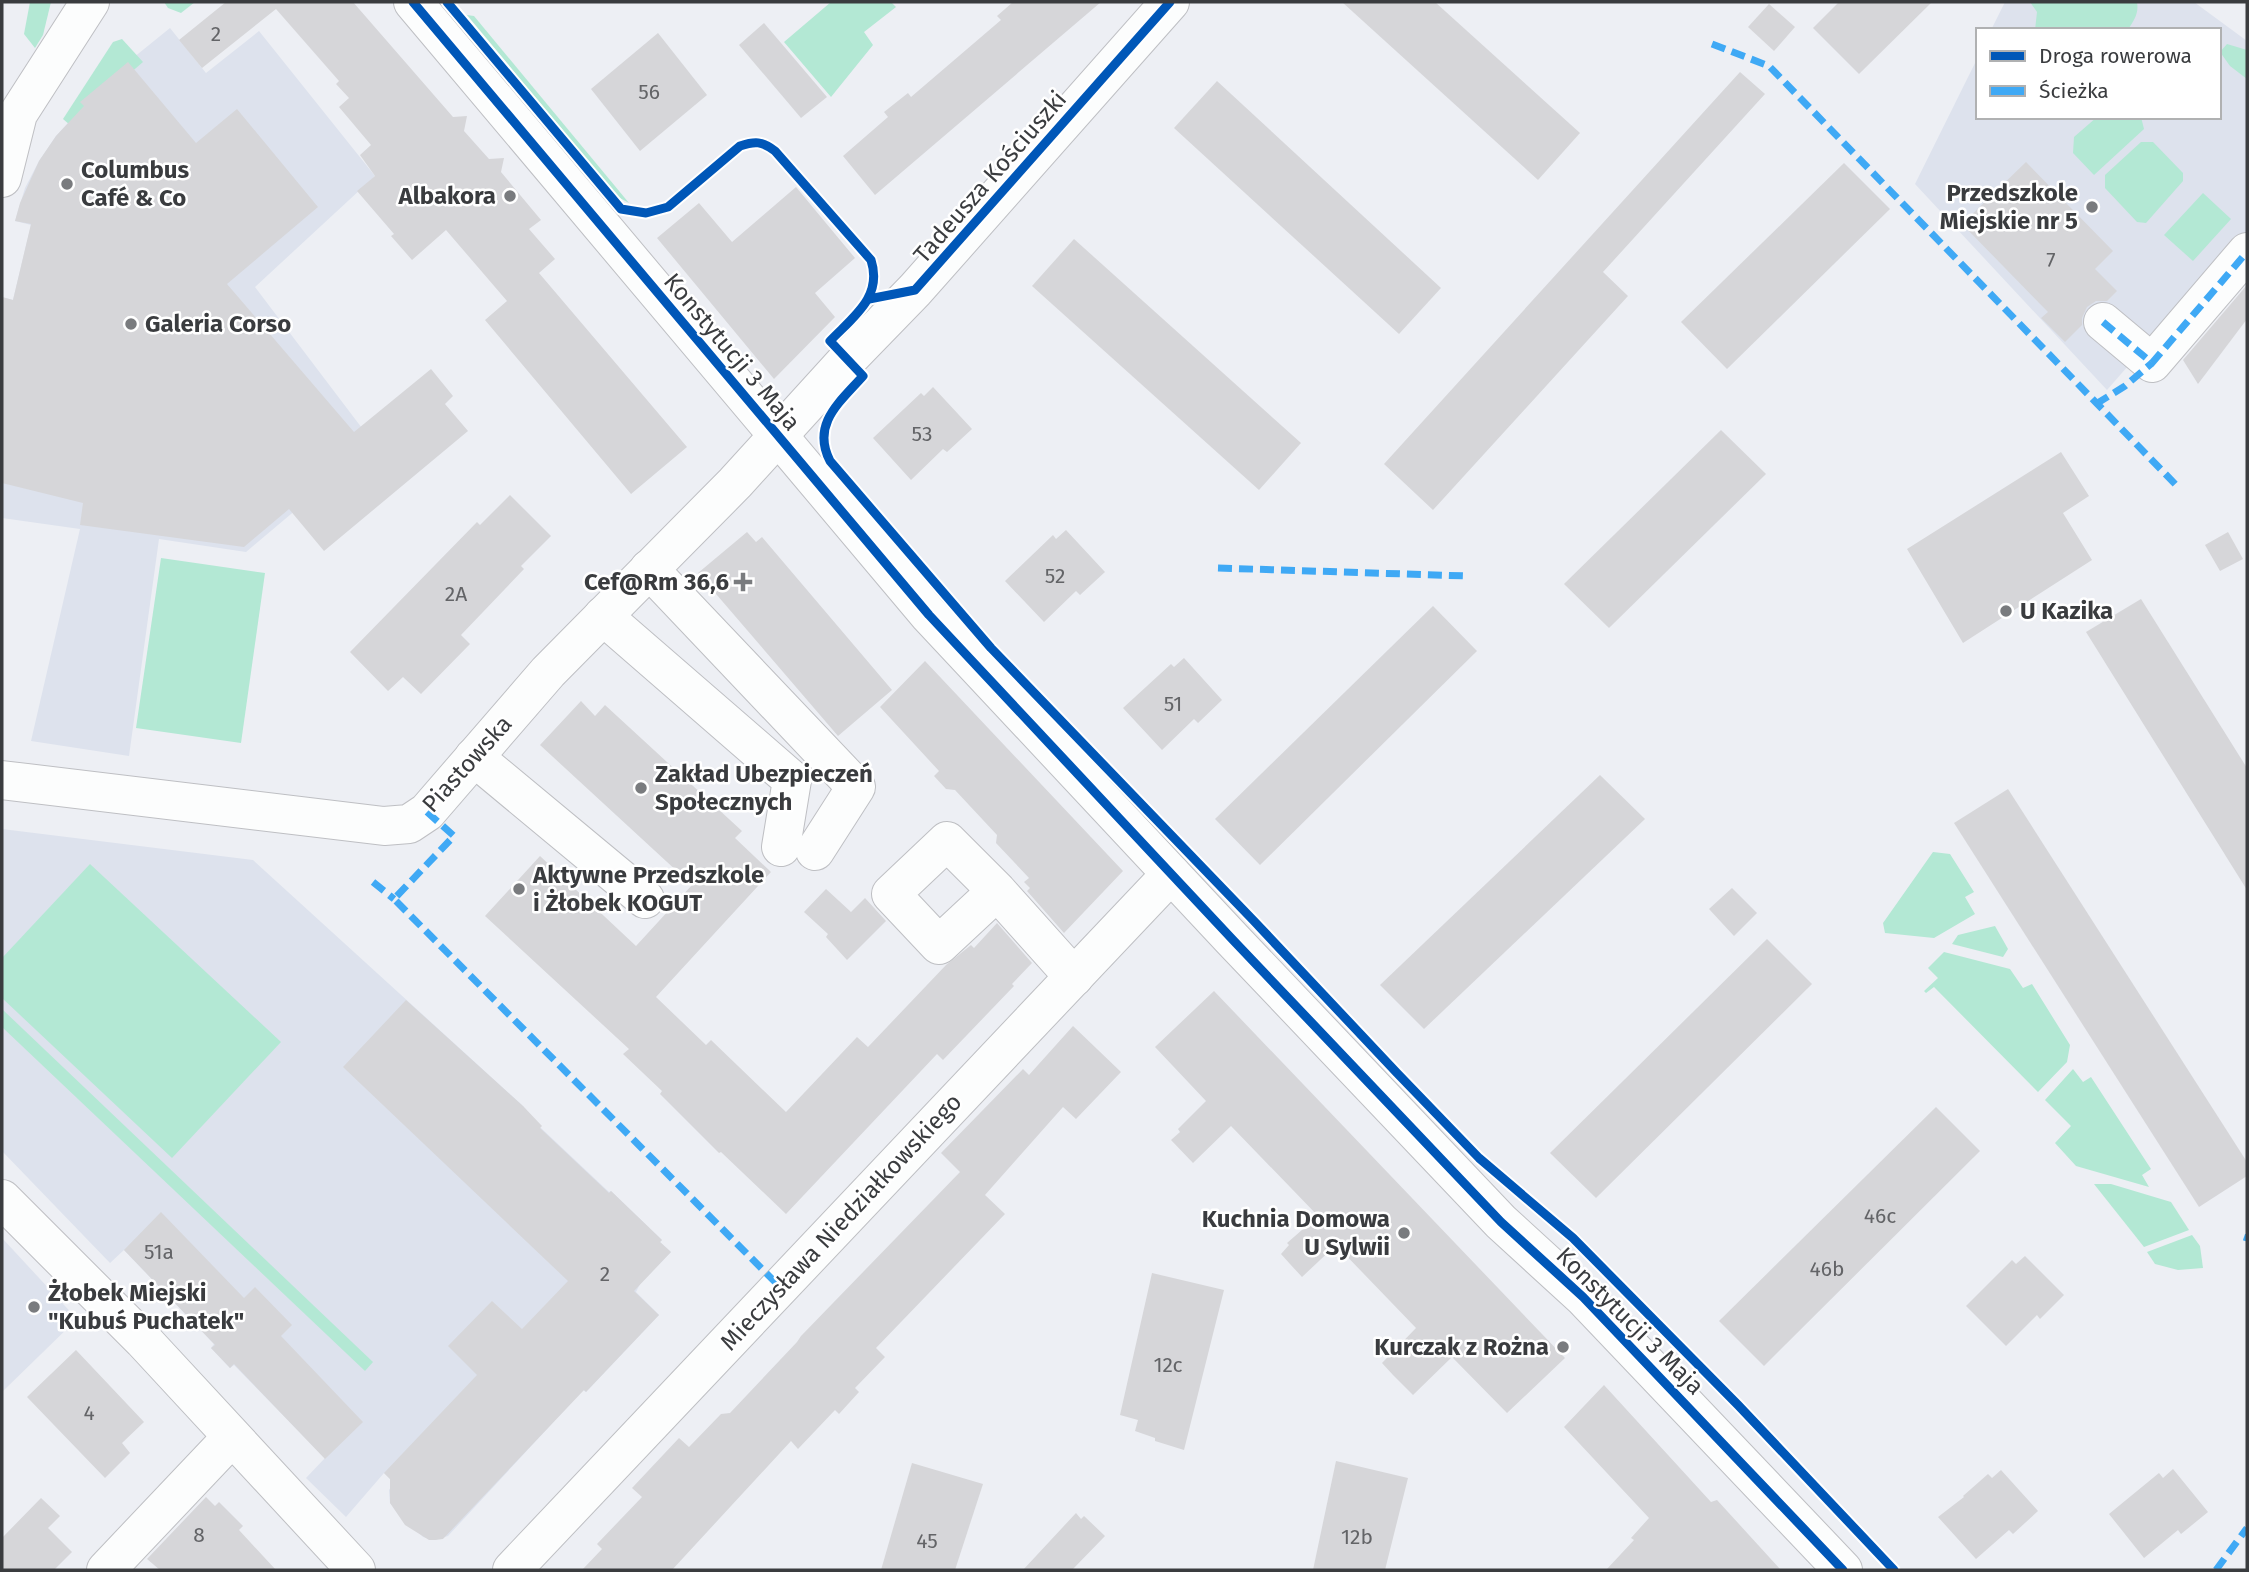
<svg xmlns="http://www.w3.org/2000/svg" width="2249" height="1572" viewBox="0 0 2249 1572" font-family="'Fira Sans',sans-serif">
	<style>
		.built { fill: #dde2ed }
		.green { fill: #b3e8d4 }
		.building { fill: #d6d6d9 }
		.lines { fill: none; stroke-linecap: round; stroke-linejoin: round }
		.minor-casing { stroke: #bebfc3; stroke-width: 40 }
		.minor { stroke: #fcfdfd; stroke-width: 38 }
		.quiet { stroke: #3fa9f5; stroke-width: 7; stroke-dasharray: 14 7; stroke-linecap: butt }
		.cycleway-casing { stroke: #fff; stroke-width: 13 }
		.cycleway { stroke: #0057b8; stroke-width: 9 }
		.poi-dot { fill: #797b7e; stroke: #fff; stroke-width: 2.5 }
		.labels { text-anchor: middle; stroke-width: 5; stroke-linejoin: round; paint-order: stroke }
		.number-label { font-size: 21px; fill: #636467 }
		.poi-label { font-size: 24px; font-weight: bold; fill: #3a3c3f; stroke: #fff; text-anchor: start }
		.street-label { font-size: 24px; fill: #3a3c3f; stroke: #fff }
	</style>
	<rect width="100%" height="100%" fill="#edeff4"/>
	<!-- built -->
	<g class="built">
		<path d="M2005,2h189l53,39v189l-140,160 -192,-206 63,-127v60h241v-87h-228z"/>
		<path d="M170,28l36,45 53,-42 116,145 -120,111 119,157 -128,108 -87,-13 -30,217 -98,-15 49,-212 -78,-11v-221l11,3 18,-75 -16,-4 10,-33 14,-27 17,-25 22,-24 50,-50z"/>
		<path d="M2,829l251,31 270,246 18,22 68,64 2,-1 51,49 -2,2 11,10 -31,32 -4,8 23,23 -73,77 -3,-2 -135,146 -13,4 -12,-3 -33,-34 -1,-13 5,-7 -10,-10 -38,44 -40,-39 19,-20 -91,-93 -4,3 -19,-20 3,-4 -90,-94 -14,13 -108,-112z"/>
		<path d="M2,1238l75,81 -75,73z"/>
	</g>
	<!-- green -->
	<g class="green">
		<path d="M30,2h21l-8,33 -8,13 -11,-14z"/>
		<path d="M164,2h31l-14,11 -13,-5z"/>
		<path d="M831,2h60l5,5 -32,25 9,13 -42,52 -47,-55z"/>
		<path d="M2030,2h107c2,12 -3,18 -9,28h-93l2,-18z"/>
		<path d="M467,15l7,1 155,187 -11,-6z"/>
		<path d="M122,39l21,23 -73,63 -7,-6 50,-77z"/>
		<path d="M2227,44l20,6v29l-17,-13 -10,-14z"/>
		<path d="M2097,117h44l3,12 -50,46 -21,-22 1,-16z"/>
		<path d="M2141,142h12l30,31v8l-37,42 -9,-1 -32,-34v-13z"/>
		<path d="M2203,193l28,26 -38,42 -29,-26z"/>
		<path d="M161,558l104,15 -24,170 -105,-15z"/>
		<path d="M1933,852l17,2 24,38 -9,5 10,17 -41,24 -49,-5 -2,-10z"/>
		<path d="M90,864l191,178 -109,116 -170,-160v-40z"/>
		<path d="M1995,926l13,23 -5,8 -51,-13 6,-9z"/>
		<path d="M1944,952l66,17 13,19 9,-4 38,61 -3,17 -29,30 -104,-105 -8,6 -2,-2 14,-13 -10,-10z"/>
		<path d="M2,1009l371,353 -8,9 -363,-344z"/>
		<path d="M2073,1069l10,13 8,-5 60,92 -9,6 7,12 -73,-21 -21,-23 16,-17 -26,-26z"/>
		<path d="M2094,1184h17l60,18 18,28 -45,17z"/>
		<path d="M2192,1235l8,11 3,22 -25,2 -23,-6 -8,-12z"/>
	</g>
	<!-- building -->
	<g class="building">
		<path d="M226,2h127l100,115 14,-1 -3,15 25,28 15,-1 -3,14 40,48 -12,9 26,30 -16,14 148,174 -56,47 -146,-174 22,-19 -61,-71 -34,30 -21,-24 3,-2 -37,-43 18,-15 -15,-21 11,-10 -32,-38 10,-9 -13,-14 3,-3 -63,-72 -74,59 -23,-28z"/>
		<path d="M1013,2h88l-226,193 -32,-39 45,-39 -4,-5 24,-19 3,4 90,-77 -4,-4z"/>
		<path d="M1342,2h93l145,131 -42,47z"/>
		<path d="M1839,2h93l-73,72 -46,-46z"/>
		<path d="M1769,4l26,23 -21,24 -26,-24z"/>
		<path d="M764,23l63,74 -26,21 -62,-73z"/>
		<path d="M658,33l49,62 -67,56 -49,-62z"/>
		<path d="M128,62l68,81 41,-34 81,98 -91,77 127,148 77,-63 22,27 -8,8 23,27 -144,120 -35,-42 -45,38 -164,-22 3,-22 -81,-20v-186l11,3 18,-76 -16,-3 5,-18 19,-42 17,-25 28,-30 -4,-4z"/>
		<path d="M1740,72l25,22 -162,178 25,24 -195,214 -49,-46z"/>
		<path d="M1217,81l224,207 -42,46 -225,-206z"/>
		<path d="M2026,162l87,89 -18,18 22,22 -10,10h-11l-9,6 -5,11v7l-17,17 -24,-24 7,-6 -86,-88z"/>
		<path d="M1844,163l46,46 -163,160 -46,-47z"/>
		<path d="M796,187l59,71 -40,35 20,24 -61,62 -117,-141 42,-35 33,39z"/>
		<path d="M1074,239l227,204 -42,47 -227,-204z"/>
		<path d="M2247,285v34l-49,65 -15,-24z"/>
		<path d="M933,387l39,42 -25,23 -4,-3 -32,31 -38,-42 48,-45 3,3z"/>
		<path d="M1721,430l45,44 -157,154 -45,-44z"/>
		<path d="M2061,452l28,44 -26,17 29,47 -129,83 -56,-94z"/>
		<path d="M510,495l41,41 -30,30 3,3 -63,66 9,9 -49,50 -18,-17 -15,14 -38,-39 127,-130 3,3z"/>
		<path d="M1066,530l39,42 -25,23 -4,-4 -32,31 -39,-41 48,-46 3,4z"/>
		<path d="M747,532l9,10 6,-5 130,153 -54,46 -140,-163z"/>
		<path d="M2228,532l15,27 -23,12 -15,-26z"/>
		<path d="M2141,599l106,169v122l-161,-258z"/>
		<path d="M1433,606l44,45 -217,214 -45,-46z"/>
		<path d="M1184,658l38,42 -24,23 -4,-4 -32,31 -39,-42 48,-44 3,3z"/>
		<path d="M925,661l198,210 -59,62 -37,-42 3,-3 -6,-6 5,-4 -33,-35 1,-8 -42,-45 -9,-1 -12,-13 5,-5 -59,-64z"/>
		<path d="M581,701l14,15 10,-11 137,126 -7,7 36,34 -115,125 50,48 5,-5 75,72 71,-75 11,10 78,-82 25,-20 3,3 23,-25 35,40 -20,21 2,2 -71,74 -6,-6 -151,160 -65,-62 -2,1 -59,-59 2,-3 -39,-37 6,-5 -144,-133 55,-60 96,90 56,-61 -152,-140z"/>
		<path d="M1600,775l45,44 -221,210 -44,-44z"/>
		<path d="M2008,789l239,373v14l-48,31 -245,-384z"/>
		<path d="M1732,888l25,25 -23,23 -25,-27z"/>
		<path d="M826,889l25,23 14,-14 21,23 -39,39 -21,-23 2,-3 -24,-22z"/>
		<path d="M1767,939l45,45 -216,214 -46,-45z"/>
		<path d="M1214,991l351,367 -58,55 -55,-56 -39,38 -20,-20 -11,-12 34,-35 -80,-83 -34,32 -12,-13 -9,-10 8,-9 -2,-2 31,-27 -87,-90 -38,37 -22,-23 9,-8 -2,-3 28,-28 -51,-54z"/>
		<path d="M406,1000l117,106 19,20 -2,2 69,65 2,-2 51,49 -2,2 11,10 -37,39 25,24 -73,77 -2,-2 -141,149 -8,1h-6l-24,-15 -15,-22v-24l-6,-6 93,-98 -29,-29 44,-45 30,28 46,-48 -225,-214z"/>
		<path d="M1073,1026l48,46 -45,47 -13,-12 -78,88 20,19 -129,134 9,9 -30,31 4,4 -20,22 -4,-4 -37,39 -7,-8 -119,129h-90l20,-21 -5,-5 45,-47 -10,-9 47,-50 10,9 32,-33 9,-1 67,-71 4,-6 159,-164 -19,-19 82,-84 6,6z"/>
		<path d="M1936,1107l44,44 -216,215 -45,-45z"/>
		<path d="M161,1212l83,86 11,-11 37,38 -11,11 82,86 -38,37 -91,-95 -4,4 -19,-20 4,-3 -91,-95z"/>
		<path d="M2025,1256l39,39 -24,24 -3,-4 -31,31 -40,-40 46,-46 4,4z"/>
		<path d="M1152,1273l72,17 -40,160 -29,-9v-3l-20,-7 3,-11 -18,-5z"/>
		<path d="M76,1350l68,72 -22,21 8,10 -25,25 -78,-81z"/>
		<path d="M1604,1385l107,117 6,-2 64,70h-175l28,-30 -3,-2 18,-20 -85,-91z"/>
		<path d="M1336,1461l72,17 -23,92h-72z"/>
		<path d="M912,1463l71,21 -28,86h-74z"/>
		<path d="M2173,1469l35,43 -27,22 -3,-4 -34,28 -35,-44 50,-41 4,5z"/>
		<path d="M2001,1470l37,41 -25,23 -4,-4 -33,29 -38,-42 26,-20 -1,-1 25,-22 4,4z"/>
		<path d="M206,1497l9,9 4,-4 24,24 -4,4 37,40h-116l-13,-11z"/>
		<path d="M41,1498l19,18 -12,12 24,24 -18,18h-52v-32z"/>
		<path d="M1076,1513l5,6 3,-3 21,20 -33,34h-49z"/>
	</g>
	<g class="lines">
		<!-- minor casing -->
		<g class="minor-casing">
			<g id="minor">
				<path d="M413,2l516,613 304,325 268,282 82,75 260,273"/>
				<path d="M2,178l16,-64 72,-112"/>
				<path d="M2103,322l49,41 95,-111"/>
				<path d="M649,569l207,218 -41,64"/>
				<path d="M603,616l189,164 -11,67"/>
				<path d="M474,757l171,142"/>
				<path d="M2,780l382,46 25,-2 18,-12 121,-140 187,-189 112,-123 68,-70 255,-288"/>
				<path d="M997,891l-58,54 -48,-51 56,-53 50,50 77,86"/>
				<path d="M2,1199l141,141 213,230"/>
				<path d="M106,1570l126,-133"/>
				<path d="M512,1570l659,-696"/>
			</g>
		</g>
		<!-- minor -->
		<use href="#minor" class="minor"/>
		<!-- quiet -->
		<g class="quiet">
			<path d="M1712,44l57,22 409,421"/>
			<path d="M2103,322l49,41 95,-111"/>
			<path d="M2096,404l29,-18 27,-23"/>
			<path d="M1218,568l249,8"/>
			<path d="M427,812l27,24 -60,63 386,388"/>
			<path d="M373,882l21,17"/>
			<path d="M2244,1237l3,1"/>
			<path d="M2216,1570l31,-42"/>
		</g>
		<!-- cycleway casing -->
		<g class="cycleway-casing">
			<g id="cycleway">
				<path d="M413,2l516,613 304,325 268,282 82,75 260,273"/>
				<path d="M447,2l174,207 25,4 22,-6 72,-61c15,-5 22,-5 35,5l96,109c12,37 -18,57 -41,81l33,35c-23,26 -52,48 -33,85l161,187 262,272 144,153 82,85 94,80 165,167 156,165"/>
				<path d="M869,299l46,-9 255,-288"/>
			</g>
		</g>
		<!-- cycleway -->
		<use href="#cycleway" class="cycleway"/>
	</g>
	<!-- markers -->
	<g class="poi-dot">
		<circle cx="67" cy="184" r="7"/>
		<circle cx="510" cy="196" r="7"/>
		<circle cx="2092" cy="207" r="7"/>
		<circle cx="131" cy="324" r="7"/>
		<path d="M739.5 571.5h7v7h7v7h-7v7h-7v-7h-7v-7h7z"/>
		<circle cx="2006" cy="611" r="7"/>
		<circle cx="641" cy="788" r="7"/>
		<circle cx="519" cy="889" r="7"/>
		<circle cx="1404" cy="1233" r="7"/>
		<circle cx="34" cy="1307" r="7"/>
		<circle cx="1563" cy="1347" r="7"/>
	</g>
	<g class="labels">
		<!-- number labels -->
		<g class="number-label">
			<text x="216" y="41">2</text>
			<text x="649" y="99">56</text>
			<text x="2051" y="267">7</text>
			<text x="922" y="441">53</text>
			<text x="1055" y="583">52</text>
			<text x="456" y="601">2A</text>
			<text x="1173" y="711">51</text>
			<text x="1880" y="1223">46c</text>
			<text x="159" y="1259">51a</text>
			<text x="1827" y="1276">46b</text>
			<text x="605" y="1281">2</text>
			<text x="1168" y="1372">12c</text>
			<text x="89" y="1420">4</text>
			<text x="199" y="1542">8</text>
			<text x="1357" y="1544">12b</text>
			<text x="927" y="1548">45</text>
		</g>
		<!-- poi labels -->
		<g class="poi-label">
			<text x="81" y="178">Columbus<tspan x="81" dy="28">Café &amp; Co</tspan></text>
			<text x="2078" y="201" text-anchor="end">Przedszkole<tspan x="2078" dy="28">Miejskie nr 5</tspan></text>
			<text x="496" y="204" text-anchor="end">Albakora</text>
			<text x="145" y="332">Galeria Corso</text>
			<text x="729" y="590" text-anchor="end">Cef@Rm 36,6</text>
			<text x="2020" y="619">U Kazika</text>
			<text x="655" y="782">Zakład Ubezpieczeń<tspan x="655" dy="28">Społecznych</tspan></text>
			<text x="533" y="883">Aktywne Przedszkole<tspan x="533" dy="28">i Żłobek KOGUT</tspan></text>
			<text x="1390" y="1227" text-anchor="end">Kuchnia Domowa<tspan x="1390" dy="28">U Sylwii</tspan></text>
			<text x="48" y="1301">Żłobek Miejski<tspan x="48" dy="28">"Kubuś Puchatek"</tspan></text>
			<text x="1549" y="1355" text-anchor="end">Kurczak z Rożna</text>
		</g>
		<!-- street labels -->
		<g class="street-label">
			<text transform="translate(990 177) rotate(-49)" y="8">Tadeusza Kościuszki</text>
			<text transform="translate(732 352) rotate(50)" y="8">Konstytucji 3 Maja</text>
			<text transform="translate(467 764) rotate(-48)" y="8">Piastowska</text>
			<text transform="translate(841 1222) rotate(-47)" y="8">Mieczysława Niedziałkowskiego</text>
			<text transform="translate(1630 1321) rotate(45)" y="8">Konstytucji 3 Maja</text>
		</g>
	</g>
	<!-- border -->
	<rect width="2249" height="1572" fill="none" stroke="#3a3c3f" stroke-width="7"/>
	<!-- legend -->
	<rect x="1976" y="28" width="245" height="91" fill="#ffffff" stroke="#b0b1b2" stroke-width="2"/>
	<rect x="1990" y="51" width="35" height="10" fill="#0057b8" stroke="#b0b1b2" stroke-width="2"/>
	<text x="2039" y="63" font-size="21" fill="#3a3c3f">Droga rowerowa</text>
	<rect x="1990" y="86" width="35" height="10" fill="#3fa9f5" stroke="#b0b1b2" stroke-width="2"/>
	<text x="2039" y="98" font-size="21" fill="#3a3c3f">Ścieżka</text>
</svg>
